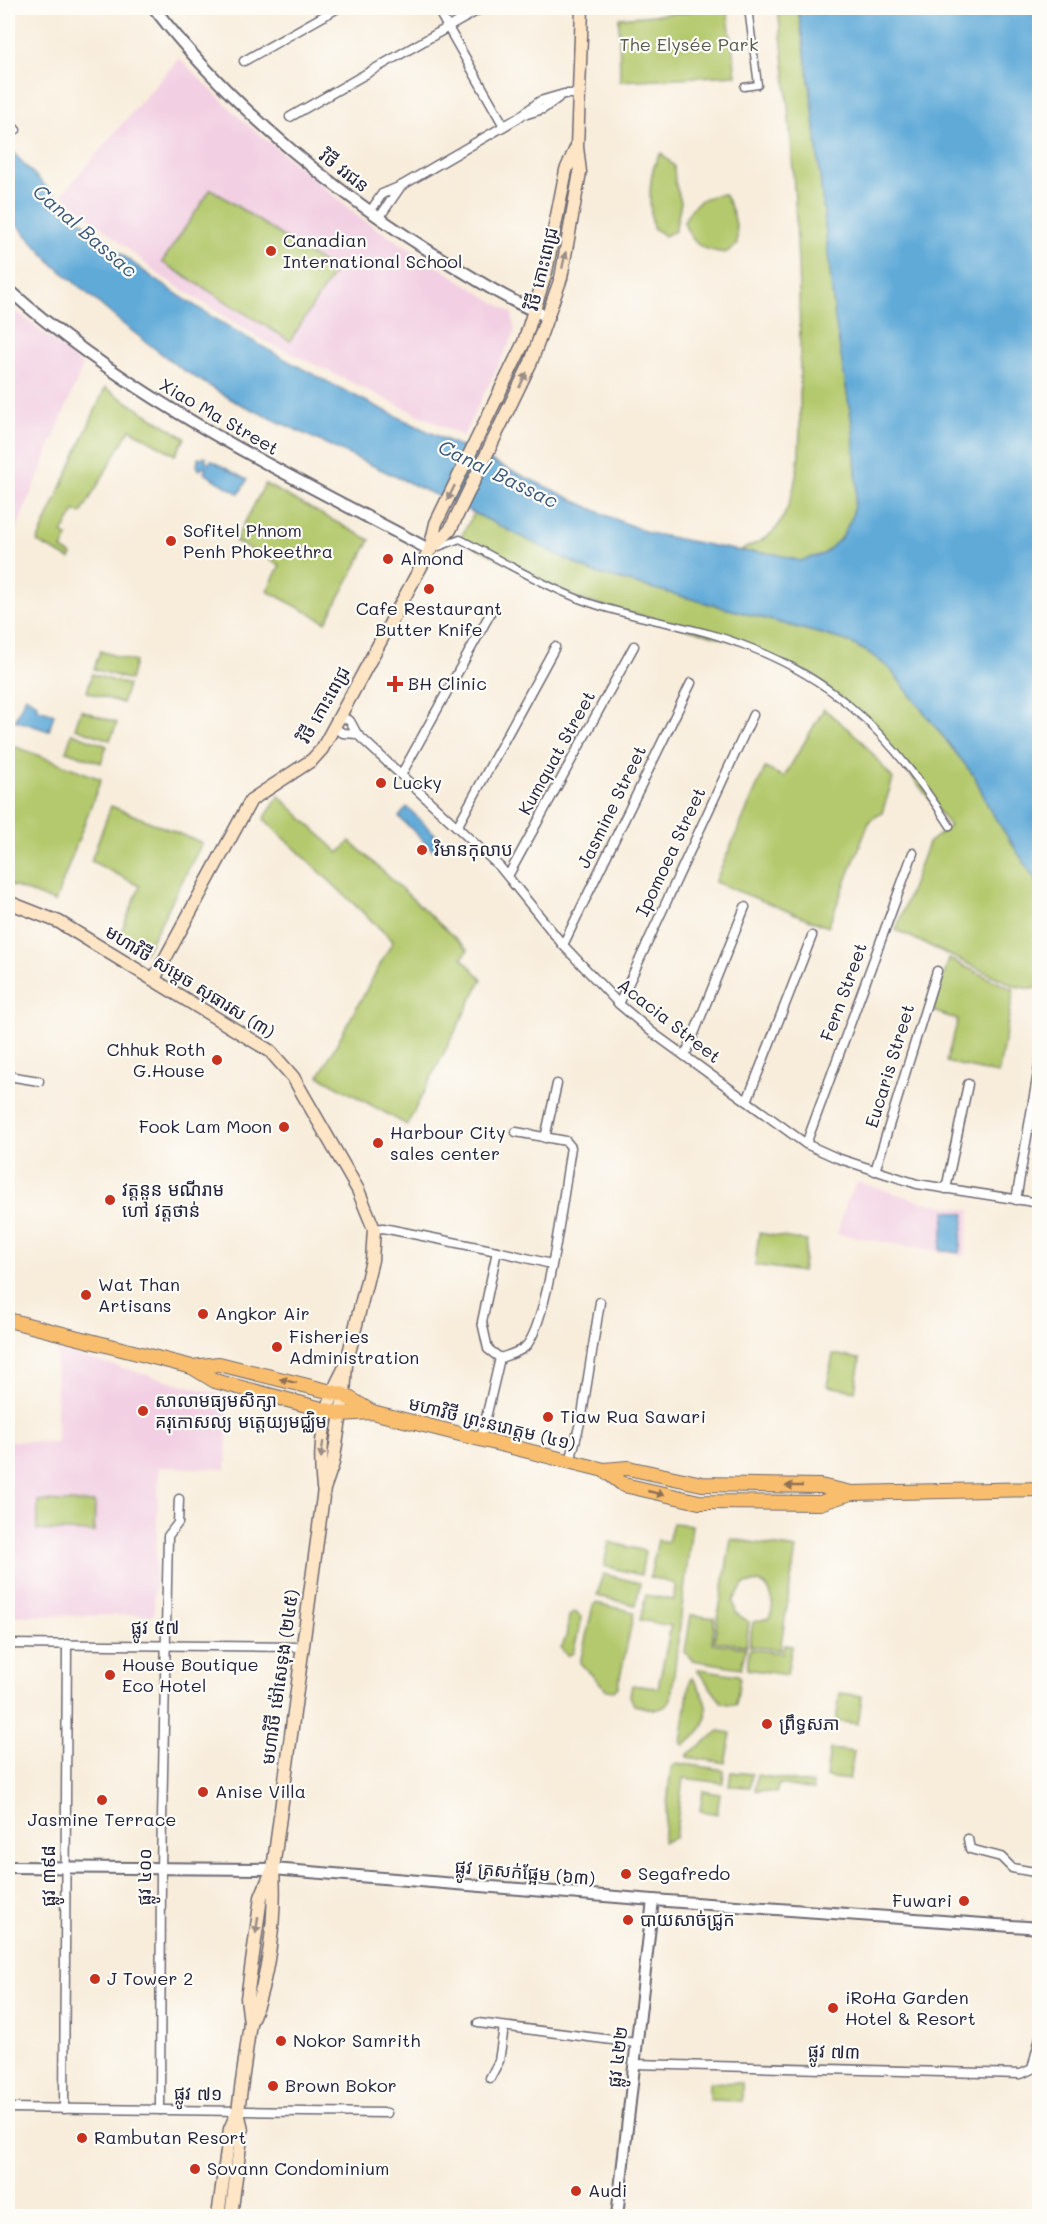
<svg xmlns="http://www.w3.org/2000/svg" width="1047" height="2224" viewBox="0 0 1047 2224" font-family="Mali,'Noto Sans Khmer',sans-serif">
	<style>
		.built { fill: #f2cfe2 }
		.green { fill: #b4c96d; stroke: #6b7654; stroke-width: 1.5 }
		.water { fill: #61aad8; stroke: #42668a; stroke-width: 1.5 }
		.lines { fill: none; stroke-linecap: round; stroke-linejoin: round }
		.pedestrian-casing { stroke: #6d6973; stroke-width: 9 }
		.minor-casing { stroke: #6d6973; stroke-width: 11 }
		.tertiary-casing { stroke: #6d6973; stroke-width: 14 }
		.secondary-casing { stroke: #6d6973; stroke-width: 15 }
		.primary-casing { stroke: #6d6973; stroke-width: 16 }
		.pedestrian { stroke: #fff; stroke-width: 6 }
		.minor { stroke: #fff; stroke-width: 8 }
		.tertiary { stroke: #fff; stroke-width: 10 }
		.secondary { stroke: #fde5c5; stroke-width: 12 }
		.primary { stroke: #f9be6d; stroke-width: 14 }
		.oneway { fill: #9a8d87 }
		.oneway2 { fill: #8e7054 }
		.poi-dot { fill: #c8321e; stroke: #fdfcf7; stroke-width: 2 }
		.labels { text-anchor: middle; stroke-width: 4.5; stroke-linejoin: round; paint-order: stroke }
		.park-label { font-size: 18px; fill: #555c4c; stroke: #fdfcf7 }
		.street-label { font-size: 18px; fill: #22223b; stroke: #fdfcf7 }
		.poi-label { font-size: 18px; fill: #22223b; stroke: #fdfcf7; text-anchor: start }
		.water-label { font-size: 20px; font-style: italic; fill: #3b587a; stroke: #fdfcf7 }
	</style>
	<rect width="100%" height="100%" fill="#fdfcf7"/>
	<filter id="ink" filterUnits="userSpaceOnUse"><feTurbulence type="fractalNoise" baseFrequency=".0167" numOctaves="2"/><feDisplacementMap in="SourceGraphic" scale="12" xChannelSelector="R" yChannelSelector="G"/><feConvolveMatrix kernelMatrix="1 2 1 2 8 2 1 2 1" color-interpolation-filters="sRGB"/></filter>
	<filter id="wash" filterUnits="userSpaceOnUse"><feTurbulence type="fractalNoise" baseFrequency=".008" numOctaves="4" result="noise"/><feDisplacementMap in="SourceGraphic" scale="24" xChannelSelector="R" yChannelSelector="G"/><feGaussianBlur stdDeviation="1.35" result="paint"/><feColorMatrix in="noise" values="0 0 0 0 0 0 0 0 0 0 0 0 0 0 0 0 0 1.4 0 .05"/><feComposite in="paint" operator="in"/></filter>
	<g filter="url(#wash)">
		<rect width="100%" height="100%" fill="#f8eddb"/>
		<!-- built -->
		<g class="built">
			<path d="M179,58l60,59 121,101 152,95 3,19 -52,104 -204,-98 -101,-64 -96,-80z"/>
			<path d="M8,304l75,62 -75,184z"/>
			<path d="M858,1182l64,20 49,8 -7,46 -127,-22 10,-34z"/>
			<path d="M56,1350l173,47 -3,72 -67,-2 -5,148 -146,1v-175l49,1z"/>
		</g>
		<!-- green -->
		<g class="green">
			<path d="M690,8h37l9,67 -116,6 -1,-63 70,-6z"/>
			<path d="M778,8h20l14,92 23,219 18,110 4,58 -5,30 -10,20 -18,17 -24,7 -25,-7 -36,-3c15,-7 32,-13 41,-28 26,-45 19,-106 20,-156 0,-121 -8,-240 -22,-359z"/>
			<path d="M661,153l13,13 1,16 6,20 -6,29 -10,5 -12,-8c-4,-22 -6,-57 8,-75z"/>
			<path d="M211,189l124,82 -45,70 -128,-79z"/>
			<path d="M724,194c10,16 14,32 13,51l-12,8c-23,-3 -34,-9 -41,-31 9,-20 18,-25 40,-28z"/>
			<path d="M105,388l80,50 -10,17 -45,-26 -49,85 -6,-3 -13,22 6,4 -6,12 10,6 -2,4 -33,-17z"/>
			<path d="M265,484l105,56 -44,82 -59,-31 13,-26 -45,-24z"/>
			<path d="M474,513l118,59 255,69 24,13 19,15 85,108 15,33 49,75v102l-7,2 -17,-3 -119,-56 32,-87 22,-17 -78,-102 -69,-52 -63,-29 -161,-44 -119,-60z"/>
			<path d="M100,651l35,11 -5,18 -36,-11z"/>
			<path d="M92,674l36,11 -6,18 -35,-11z"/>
			<path d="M824,709l36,30 33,40 -11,34 -12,7 -42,107 -113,-45 50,-114 19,9z"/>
			<path d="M81,710l36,13 -7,17 -35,-12z"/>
			<path d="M72,733l35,13 -6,17 -35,-12z"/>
			<path d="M8,744l93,35 -46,123 -47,-18z"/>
			<path d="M279,796l60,57 11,-12 118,109 -6,8 20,21 -75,146 -88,-49 74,-135 -129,-122z"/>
			<path d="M111,806l91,37 -57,110 -26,-16 21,-51 -49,-25z"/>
			<path d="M949,959l65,31 -16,84 -52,-12 12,-42 -25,-9z"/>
			<path d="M759,1233l48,8 -5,31 -47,-7z"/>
			<path d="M833,1354l27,5 -5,32 -28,-5z"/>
			<path d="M38,1501l57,2 -1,29 -57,-2z"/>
			<path d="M673,1523l19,2 -21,174c-8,16 -22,9 -37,6l-4,-9 2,-11 26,3 13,-62 -31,-6 6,-25 28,5 1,-16 -25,-7 8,-37 10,2z"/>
			<path d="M731,1539l65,10 -16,101 -31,-4 4,-24 16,-4c7,-13 4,-28 -9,-36l-16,2 -11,17 3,12 13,9 -3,24 -32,-5z"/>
			<path d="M609,1542l36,9 -4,24 -37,-9z"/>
			<path d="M603,1574l37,9 -4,22 -39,-9z"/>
			<path d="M596,1603l38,9 -16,75 -4,4 -7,-1 -27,-27 13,-57z"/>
			<path d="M575,1612l7,6 -9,35 -6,3 -6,-8 5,-11 3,-21z"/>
			<path d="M691,1615l24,3 -3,25 34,5 -5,20 -49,-8 -7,-8z"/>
			<path d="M784,1645l8,1 -5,29 -40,-6 2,-20 33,4z"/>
			<path d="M699,1669l39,6 2,2 -4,28 -14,-2 -25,-33z"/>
			<path d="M692,1678c20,25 21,49 -8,67l-3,-2 9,-64z"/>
			<path d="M840,1693l22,3 -4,28 -22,-3z"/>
			<path d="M719,1731l12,2 -6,30 -38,-6v-2z"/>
			<path d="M830,1749l24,3 -5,28 -23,-3z"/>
			<path d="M677,1763l47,7 -1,13 -40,-5 -8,60 -12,4 8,-74z"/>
			<path d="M731,1772l21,2 -2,13 -21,-1z"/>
			<path d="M757,1775l56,9 1,6 -35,-6 -3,9 -21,-3z"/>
			<path d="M703,1791l17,3 -3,20 -17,-3z"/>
			<path d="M709,2082l33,1v18l-33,-1z"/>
		</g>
		<!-- water -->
		<g class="water">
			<path d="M798,8h241v877l-49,-75 -15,-33 -85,-108 -19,-15 -24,-13 -255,-69 -118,-59 -240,-112 -54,-33 -57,-44 -70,-60 -45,-49v-68c43,47 91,93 144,130 139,98 300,164 453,238l44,18 90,18 36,3 25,7 24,-7 18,-17 10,-20 5,-30 -4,-58 -18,-110 -23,-219z"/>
			<path d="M206,457v5l3,2 2,-4 36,20 -8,14 -35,-21 2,-5 -3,-2 -3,4 -3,-2 1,-10z"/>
			<path d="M26,696l11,8 -1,4 18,6 -5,17 -34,-11z"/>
			<path d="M407,807l36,35 -9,9 -35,-34z"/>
			<path d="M946,1211l19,3 -6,39 -19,-3z"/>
		</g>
	</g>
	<g filter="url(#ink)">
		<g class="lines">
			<!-- pedestrian casing -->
			<g class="pedestrian-casing">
				<g id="pedestrian">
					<path d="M744,87l14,-2 -10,-77"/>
					<path d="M8,120l9,10"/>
					<path d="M436,548l24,-9c39,20 78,44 119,60 41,16 89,23 132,35 115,34 175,93 239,192"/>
				</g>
			</g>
			<!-- minor casing -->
			<g class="minor-casing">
				<g id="minor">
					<path d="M193,8h2"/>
					<path d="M437,8l67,118"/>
					<path d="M244,61l94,-53"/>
					<path d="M527,114l16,-5 15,-11"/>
					<path d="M290,117l192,-109"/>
					<path d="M370,212l12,-18 19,-8 117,-68 22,-17 24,-7h17"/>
					<path d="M379,218l22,-32"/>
					<path d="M340,716l10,5 7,13 143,133 63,78 56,59 34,29 153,111 31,14 80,26 123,19"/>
					<path d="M334,728l9,5 14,1"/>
					<path d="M401,775l89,-161"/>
					<path d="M457,827l98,-180"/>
					<path d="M508,876l126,-230"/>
					<path d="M563,945l128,-262"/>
					<path d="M619,1004l134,-289"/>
					<path d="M685,1056l60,-149"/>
					<path d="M8,1076l31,5"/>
					<path d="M747,1101l65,-165"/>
					<path d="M545,1138l12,-54"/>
					<path d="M806,1144l107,-291"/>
					<path d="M875,1171l62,-200"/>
					<path d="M946,1189l22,-105"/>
					<path d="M1016,1200l24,-139"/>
					<path d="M374,1229l9,-1 114,23 -15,71 6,27 12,9"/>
					<path d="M497,1251l54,13"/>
					<path d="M500,1358c8,-3 18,-5 25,-11 23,-21 40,-163 46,-200l-5,-6 -50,-9"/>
					<path d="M481,1439l19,-81"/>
					<path d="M570,1462l12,-47 18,-113"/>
					<path d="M8,1644l295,3"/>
					<path d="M968,1839l2,10 31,8 11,11 28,5"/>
					<path d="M478,2023l158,20"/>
					<path d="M634,2064l387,10 11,-5 8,-32"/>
					<path d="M490,2078l9,-17 5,-34"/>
					<path d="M8,2108l379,5"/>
					<path d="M64,2109l3,-465"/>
					<path d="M160,2110l1,-242 7,-332 10,-13 1,-24"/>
				</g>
			</g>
			<!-- tertiary casing -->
			<g class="tertiary-casing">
				<g id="tertiary">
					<path d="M154,8c79,102 188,191 298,257 31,19 63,39 97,52"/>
					<path d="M8,289c124,112 276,183 422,261"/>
					<path d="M8,1867l265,2 380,31 387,28"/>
					<path d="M617,2216l36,-316"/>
				</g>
			</g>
			<!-- secondary casing -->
			<g class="secondary-casing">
				<g id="secondary">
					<path d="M430,549l6,-26 88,-181 22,-70 20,-102 10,-22"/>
					<path d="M8,902l51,20 211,129 23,26 65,113 16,39 -2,31 -26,105 -2,30 -11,68 -9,26 -51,380c3,47 -4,112 -23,154"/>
					<path d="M154,979l97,-179 61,-40 10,-11 108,-199 20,-20 81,-168 30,-84 19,-106 -3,-25 5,-139"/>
					<path d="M323,1488c-5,-41 1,-83 21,-119"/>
					<path d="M218,2216l12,-87 8,-18 12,-88 -3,-25 14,-101 10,-24"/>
					<path d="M231,2216l11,-86 -4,-19"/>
				</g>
			</g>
			<!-- primary casing -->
			<g class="primary-casing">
				<g id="primary">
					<path d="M8,1320l184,47 23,14 126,33 31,-2 232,58 24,-2 74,16 118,2 32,7 188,-4"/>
					<path d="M192,1367l27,-3 125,31 28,17"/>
					<path d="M604,1470l20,15 75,17 121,1 31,-10"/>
				</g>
			</g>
			<!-- pedestrian -->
			<use href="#pedestrian" class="pedestrian"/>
			<!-- minor -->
			<use href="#minor" class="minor"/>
			<!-- tertiary -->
			<use href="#tertiary" class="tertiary"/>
			<!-- secondary -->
			<use href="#secondary" class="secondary"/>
			<!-- primary -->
			<use href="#primary" class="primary"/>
		</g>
		<!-- one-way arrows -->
		<defs><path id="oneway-solid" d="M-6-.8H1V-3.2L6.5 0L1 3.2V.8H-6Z" transform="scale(1.5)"/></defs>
		<g class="oneway">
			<use href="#oneway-solid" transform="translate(564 260) rotate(-78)"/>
			<use href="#oneway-solid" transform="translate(523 380) rotate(-64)"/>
			<use href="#oneway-solid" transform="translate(451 493) rotate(116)"/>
			<use href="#oneway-solid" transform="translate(322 1450) rotate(98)"/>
			<use href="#oneway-solid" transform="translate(257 1925) rotate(98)"/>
		</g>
		<g class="oneway2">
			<use href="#oneway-solid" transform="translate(288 1381) rotate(-166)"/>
			<use href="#oneway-solid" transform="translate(794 1486) rotate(180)"/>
			<use href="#oneway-solid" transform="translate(656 1493) rotate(13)"/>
		</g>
	</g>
	<!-- markers -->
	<g class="poi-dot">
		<circle cx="271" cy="251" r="6"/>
		<circle cx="171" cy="541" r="6"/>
		<circle cx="388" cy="559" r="6"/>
		<circle cx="429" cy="589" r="6"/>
		<path d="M392 675h6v6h6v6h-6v6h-6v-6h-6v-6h6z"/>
		<circle cx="381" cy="783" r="6"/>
		<circle cx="422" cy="850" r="6"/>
		<circle cx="217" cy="1060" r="6"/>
		<circle cx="284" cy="1127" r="6"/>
		<circle cx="378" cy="1143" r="6"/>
		<circle cx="110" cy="1200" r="6"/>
		<circle cx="86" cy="1295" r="6"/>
		<circle cx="203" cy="1314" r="6"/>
		<circle cx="277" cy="1347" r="6"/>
		<circle cx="143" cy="1411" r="6"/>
		<circle cx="548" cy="1417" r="6"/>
		<circle cx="110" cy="1675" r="6"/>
		<circle cx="767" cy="1724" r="6"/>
		<circle cx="203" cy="1792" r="6"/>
		<circle cx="102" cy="1800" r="6"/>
		<circle cx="626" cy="1874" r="6"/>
		<circle cx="964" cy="1901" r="6"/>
		<circle cx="628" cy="1920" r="6"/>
		<circle cx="95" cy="1979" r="6"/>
		<circle cx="833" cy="2008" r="6"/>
		<circle cx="281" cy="2041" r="6"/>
		<circle cx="273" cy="2086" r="6"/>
		<circle cx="82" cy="2138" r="6"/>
		<circle cx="195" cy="2169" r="6"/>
		<circle cx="576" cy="2191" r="6"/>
	</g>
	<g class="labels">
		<!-- park labels -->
		<g class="park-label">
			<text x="689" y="51">The Elysée Park</text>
		</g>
		<!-- street labels -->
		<g class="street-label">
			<text transform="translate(344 171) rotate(38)" y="6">វិថី វរជន</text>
			<text transform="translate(542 269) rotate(-76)" y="6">វិថី កោះពេជ្រ</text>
			<text transform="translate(219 417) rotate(30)" y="6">Xiao Ma Street</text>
			<text transform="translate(324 705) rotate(-60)" y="6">វិថី កោះពេជ្រ</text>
			<text transform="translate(557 753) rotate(-61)" y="6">Kumquat Street</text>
			<text transform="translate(612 807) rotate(-64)" y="6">Jasmine Street</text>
			<text transform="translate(671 852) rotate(-65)" y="6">Ipomoea Street</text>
			<text transform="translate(190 982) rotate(32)" y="6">មហាវិថី សម្តេច សុធារស (៣)</text>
			<text transform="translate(844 992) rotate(-70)" y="6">Fern Street</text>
			<text transform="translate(669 1021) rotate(38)" y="6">Acacia Street</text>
			<text transform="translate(890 1066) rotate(-73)" y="6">Eucaris Street</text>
			<text transform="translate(492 1424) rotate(14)" y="6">មហាវិថី ព្រះនរោត្តម (៤១)</text>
			<text x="155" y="1634">ផ្លូវ ៥៧</text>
			<text transform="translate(280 1677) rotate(-82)" y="6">មហាវិថី ម៉ៅសេទុង (២៤៥)</text>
			<text transform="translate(525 1873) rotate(5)" y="6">ផ្លូវ ត្រសក់ផ្អែម (៦៣)</text>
			<text transform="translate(49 1876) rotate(-90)" y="6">ផ្លូវ ៣៩៨</text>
			<text transform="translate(145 1877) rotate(-89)" y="6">ផ្លូវ ៤០០</text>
			<text transform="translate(834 2052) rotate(2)" y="6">ផ្លូវ ៧៣</text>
			<text transform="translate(618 2057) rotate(-83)" y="6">ផ្លូវ ៤២២</text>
			<text transform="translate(198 2094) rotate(1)" y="6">ផ្លូវ ៧១</text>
		</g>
		<!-- poi labels -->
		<g class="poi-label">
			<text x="283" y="247">Canadian<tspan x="283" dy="21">International School</tspan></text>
			<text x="183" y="537">Sofitel Phnom<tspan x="183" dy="21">Penh Phokeethra</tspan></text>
			<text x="400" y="565">Almond</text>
			<text x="429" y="615" text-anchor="middle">Cafe Restaurant<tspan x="429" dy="21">Butter Knife</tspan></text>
			<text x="408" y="690">BH Clinic</text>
			<text x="393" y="789">Lucky</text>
			<text x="434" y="856">វិមានកុលាប</text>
			<text x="205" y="1056" text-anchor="end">Chhuk Roth<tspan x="205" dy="21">G.House</tspan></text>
			<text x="272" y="1133" text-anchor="end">Fook Lam Moon</text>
			<text x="390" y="1139">Harbour City<tspan x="390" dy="21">sales center</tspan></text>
			<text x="122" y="1196">វត្តនួន មណីរាម<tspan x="122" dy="21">ហៅ វត្តថាន់</tspan></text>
			<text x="98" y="1291">Wat Than<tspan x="98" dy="21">Artisans</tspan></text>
			<text x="215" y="1320">Angkor Air</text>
			<text x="289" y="1343">Fisheries<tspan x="289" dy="21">Administration</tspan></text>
			<text x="155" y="1407">សាលាមធ្យមសិក្សា<tspan x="155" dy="21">គរុកោសល្យ មត្តេយ្យមជ្ឈិម</tspan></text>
			<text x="560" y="1423">Tiaw Rua Sawari</text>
			<text x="122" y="1671">House Boutique<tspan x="122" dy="21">Eco Hotel</tspan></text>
			<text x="779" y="1730">ព្រឹទ្ធសភា</text>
			<text x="215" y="1798">Anise Villa</text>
			<text x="102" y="1826" text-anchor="middle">Jasmine Terrace</text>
			<text x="638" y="1880">Segafredo</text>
			<text x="952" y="1907" text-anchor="end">Fuwari</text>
			<text x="640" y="1926">បាយសាច់ជ្រូក</text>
			<text x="107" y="1985">J Tower 2</text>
			<text x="845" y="2004">iRoHa Garden<tspan x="845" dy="21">Hotel &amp; Resort</tspan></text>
			<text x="293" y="2047">Nokor Samrith</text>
			<text x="285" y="2092">Brown Bokor</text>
			<text x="94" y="2144">Rambutan Resort</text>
			<text x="207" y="2175">Sovann Condominium</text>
			<text x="588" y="2197">Audi</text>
		</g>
		<!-- water labels -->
		<g class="water-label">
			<text transform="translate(85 231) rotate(41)" y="7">Canal Bassac</text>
			<text transform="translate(498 474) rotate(26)" y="7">Canal Bassac</text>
		</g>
	</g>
	<!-- margin -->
	<rect width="1047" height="2224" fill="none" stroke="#fdfcf7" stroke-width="30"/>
</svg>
